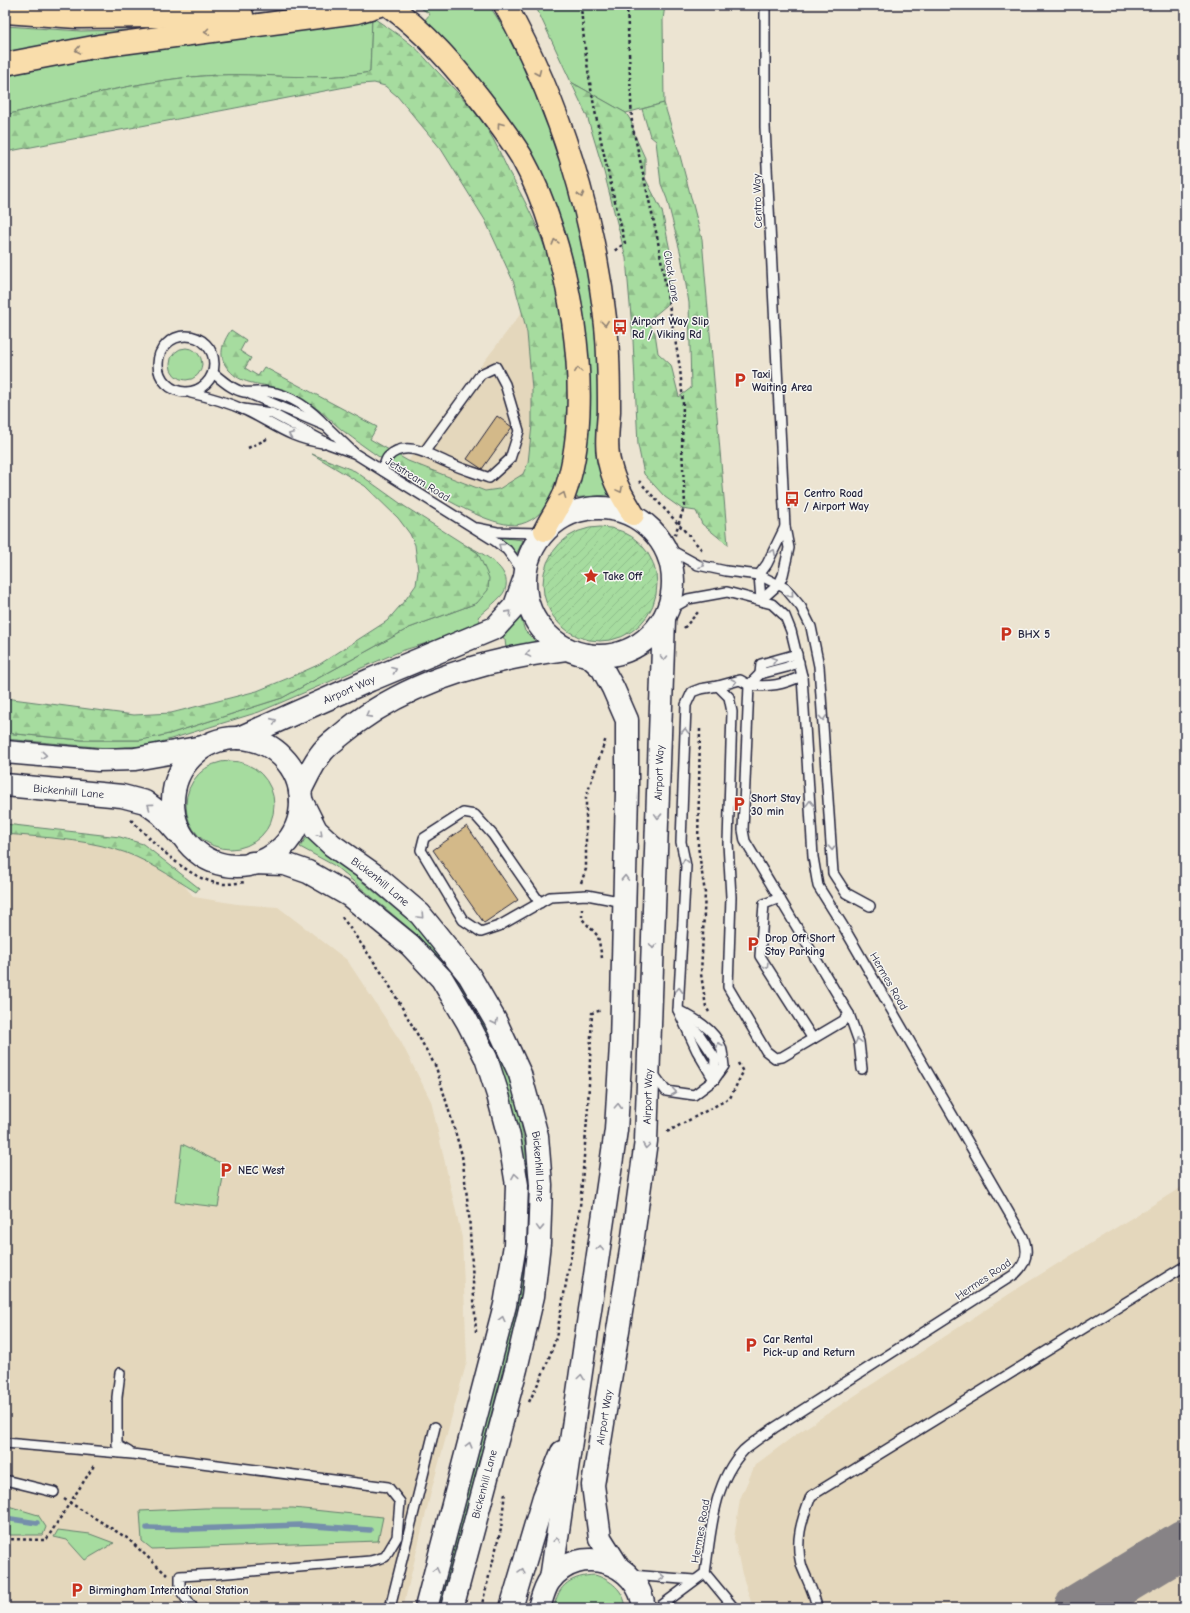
<svg xmlns="http://www.w3.org/2000/svg" width="1190" height="1613" viewBox="0 0 1190 1613" font-family="'Comic Neue',sans-serif">
	<style>
		.built { fill: #e4d7bc }
		.grass { fill: #a6dc9f; stroke: #647f6d }
		.forest { fill: url(#forest-firs); stroke: #647f6d }
		.garden { fill: url(#garden-furrows); stroke: #647f6d }
		.lines { fill: none; stroke-linecap: round; stroke-linejoin: round }
		.stream { stroke: #748fab; stroke-width: 5.5 }
		.taxiway { stroke: #878386; stroke-width: 48 }
		.building { fill: #d3b989; stroke: #22223b }
		.lane-casing { stroke: #22223b; stroke-width: 12 }
		.secondary-casing { stroke: #22223b; stroke-width: 25 }
		.highway-casing { stroke: #22223b; stroke-width: 25 }
		.path { stroke: #22223b; stroke-width: 2.5; stroke-dasharray: 3 3; stroke-linecap: butt }
		.lane { stroke: #f6f6f2; stroke-width: 9 }
		.secondary { stroke: #f6f6f2; stroke-width: 22 }
		.highway { stroke: #f9ddab; stroke-width: 22 }
		.oneway { stroke: #8e8073 }
		.oneway2 { stroke: #9797a0 }
		.labels { text-anchor: middle; stroke-width: 3; stroke-linejoin: round; paint-order: stroke }
		.street-label { font-size: 11px; fill: #22223b; stroke: #f6f6f2 }
		.poi-label { font-size: 11px; font-weight: bold; fill: #22223b; stroke: #f6f6f2; text-anchor: start }
	</style>
	<defs>
		<pattern id="forest-firs" width="22" height="20" patternUnits="userSpaceOnUse"><rect width="22" height="20" fill="#a6dc9f"/><path d="M5 1l3.5 6h-7zM16 11l3.5 6h-7z" fill="#8fbc8a"/></pattern>
		<pattern id="garden-furrows" width="10" height="10" patternUnits="userSpaceOnUse"><rect width="10" height="10" fill="#a6dc9f"/><path d="M-1 1l2-2M0 10L10 0M9 11l2-2" fill="none" stroke="#8fbc8a"/></pattern>
	</defs>
	<rect width="100%" height="100%" fill="#ece4d2"/>
	<filter id="ink" filterUnits="userSpaceOnUse"><feTurbulence type="fractalNoise" baseFrequency=".025" numOctaves="2"/><feDisplacementMap in="SourceGraphic" scale="8" xChannelSelector="R" yChannelSelector="G"/><feConvolveMatrix kernelMatrix="1 2 1 2 8 2 1 2 1" color-interpolation-filters="sRGB"/></filter>
	<g filter="url(#ink)">
		<!-- built -->
		<g class="built">
			<path d="M522,312l5,21 5,55v37l-4,38 -5,11 -24,15 -14,2 -77,-30z"/>
			<path d="M5,822l116,26 48,20 25,29 43,7 41,3 69,53 54,82 30,59 31,137 5,123 -35,127 -29,120h-398z"/>
			<path d="M1185,1185v423h-432l-11,-34 -8,-36 6,-39 15,-34 43,-32 222,-146z"/>
		</g>
		<!-- grass -->
		<g class="grass">
			<path d="M416,5h73l23,36 27,58 24,66 12,42 12,64 10,68 2,86 -2,36 12,34 -38,3 -18,-287 -129,-190 6,-7z"/>
			<path d="M535,5h130l-2,15 1,83 -38,10 -55,-31z"/>
			<path d="M372,17l-2,55c-52,10 -99,2 -151,3 -73,3 -144,24 -214,40v-38l29,-8 72,-12z"/>
			<path d="M5,26l76,5 94,-2 -170,26z"/>
			<circle cx="186" cy="364" r="16"/>
			<path d="M495,537l28,3 -6,13z"/>
			<path d="M468,546c14,7 45,23 37,44 -3,8 -21,21 -27,27l3,6 -38,15 -42,13 -142,61 -111,34 -41,2 -102,-9v-6l77,7h59l28,-6 113,-36 127,-70 68,-25 1,-50z"/>
			<path d="M520,616l5,15 11,11 -30,6 -1,-8 -4,-6 11,-8z"/>
			<circle cx="230" cy="805" r="44"/>
			<path d="M307,836l111,92 56,74 27,55 14,39 10,48 5,50 -2,54 -9,59 -78,301h-7l90,-415 -71,-214 -37,-45 -81,-68 -35,-19z"/>
			<path d="M182,1144l43,21 -7,42 -43,-5z"/>
			<path d="M5,1505l33,10 8,12 -3,8h-38z"/>
			<path d="M205,1508h88l90,9 -5,24 -226,8 -10,-8 -2,-30z"/>
			<path d="M58,1530l32,4 24,9 -29,17 -18,-20 -13,-3z"/>
			<path d="M595,1575c16,5 29,15 31,33h-72c4,-24 18,-32 41,-33z"/>
		</g>
		<!-- forest -->
		<g class="forest">
			<path d="M372,17c13,9 28,18 40,28 9,7 16,17 24,25 17,18 37,37 51,59 9,13 15,29 22,43 14,25 28,52 37,79 21,60 31,140 18,202 -6,27 -13,63 -43,71 -36,10 -148,-70 -179,-94 -11,-9 -21,-20 -34,-27 -11,-7 -23,-12 -35,-16 -17,-4 -32,-3 -44,-17 -12,-13 -7,-27 2,-40l15,10 -6,11 11,7 -6,10 13,8 6,-9 113,60 -7,12 38,22 77,30 14,-2 24,-15 5,-11 4,-38v-36l-5,-56 -5,-21 -8,-29 -29,-63 -44,-71 -44,-53 -12,-10 -11,-3 -13,1 -356,68v-37c70,-16 141,-37 214,-40 52,-2 98,7 151,-3z"/>
			<path d="M571,82l55,31 5,8 4,15 10,22v20l17,33 8,40 -5,16 6,16 -4,22 -19,16 7,12 3,20 13,12 8,32 12,-9 -2,-85 -8,-48 -14,-56 -6,-15 -5,-43 -6,-5 -8,-27 22,-6 15,49 23,87 26,306 -26,-21 -6,-13 -14,-2 -17,-12 -21,-23 -6,-29 -5,-105 -7,-82 -22,-86 -17,-56z"/>
			<path d="M312,454l43,17 49,35 74,47 11,25 -1,12 -11,13 -68,25 -127,70 -113,36 -28,6h-59l-77,-7v-35l129,17 37,-2 86,-22 34,-14 29,-13 67,-43 19,-22 10,-14 2,-14 -3,-26 -5,-11 -12,-16 -33,-32z"/>
			<path d="M5,824l115,13 23,7 56,44 -3,4c-26,-16 -52,-35 -82,-43 -34,-10 -74,-12 -109,-15z"/>
		</g>
		<!-- garden -->
		<circle class="garden" cx="600" cy="584" r="57"/>
		<g class="lines">
			<!-- stream -->
			<g class="stream">
				<path d="M5,1518l32,5"/>
				<path d="M147,1528l44,1 109,-4 70,5"/>
			</g>
			<!-- taxiway -->
			<path class="taxiway" d="M1078,1608l107,-65"/>
		</g>
		<!-- building -->
		<g class="building">
			<path d="M497,416l15,11 -30,42 -15,-10z"/>
			<path d="M467,826l51,74 -34,23 -51,-73z"/>
		</g>
		<g class="lines">
			<!-- lane casing -->
			<g class="lane-casing">
				<g id="lane">
					<circle cx="186" cy="364" r="28"/>
					<path d="M213,373c9,7 19,17 31,19 8,1 17,-1 25,0 21,2 43,18 57,34"/>
					<path d="M191,393c19,4 38,10 56,18 27,13 44,28 76,32"/>
					<path d="M250,394l76,32 27,26"/>
					<path d="M243,409l28,4 58,31 25,9 141,88 12,9 18,24"/>
					<path d="M383,471c1,-4 2,-11 5,-14 18,-19 45,0 63,7 12,5 25,9 38,14l21,-19 9,-28 -14,-47 -9,-17 -15,7 -56,77"/>
					<path d="M477,528l20,4 45,1"/>
					<path d="M667,548l31,17 28,6 33,4 26,13 16,19 10,20 8,39 14,207 13,20 24,13"/>
					<path d="M761,600l18,-16 4,-9 6,-27 -4,-21 -20,-400v-122"/>
					<path d="M761,600l-2,-25 8,-11 18,-37"/>
					<path d="M760,674l1,-10 36,-10"/>
					<path d="M718,686l22,-6 9,5 11,-11 27,-7 12,-5"/>
					<path d="M780,898l-16,6 -4,52 53,83"/>
					<path d="M540,903l-47,-68 -18,-20 -12,-2 -39,25 -3,12 42,70 18,12 18,-6 51,-29 37,-2 37,7"/>
					<path d="M678,1010c16,8 36,19 43,37 2,6 2,13 3,19l-10,14"/>
					<path d="M849,1014l10,28 3,27"/>
					<path d="M684,1018l15,16 16,24 -1,22"/>
					<path d="M652,1072l14,19 28,4 20,-15 -17,-29 -19,-41 8,-144 -5,-24 5,-137 6,-13 8,-3 18,-3 11,11 3,15 -4,131 3,54 -3,90 38,64 9,7 7,-1 61,-36 6,-7 -104,-173 -2,-11 6,-145c22,2 33,0 53,-9"/>
					<path d="M120,1373l-3,24v48l12,7"/>
					<path d="M5,1443l127,11 256,33 12,15 -3,35 -12,20 -15,4 -154,13 -36,2v14l13,18"/>
					<path d="M5,1480l49,12"/>
					<path d="M705,1573l29,35"/>
					<path d="M631,1575l63,5"/>
					<path d="M390,1608l45,-181"/>
					<path d="M658,1608l47,-35c6,-41 8,-91 39,-123 9,-8 20,-15 30,-22l241,-154c12,-11 14,-23 8,-37l-180,-311 -25,-40 -5,-29 -11,-181 -11,-45 -6,-15 -13,-12 -45,-12 -39,7 -19,11"/>
					<path d="M817,1608c-2,-14 -10,-28 -15,-41 -8,-25 0,-48 9,-71l374,-230"/>
				</g>
			</g>
			<!-- secondary casing -->
			<g class="secondary-casing">
				<g id="secondary">
					<circle cx="599" cy="582" r="74"/>
					<path id="s1" d="M239,738l131,-58 125,-52 20,-22 9,-26"/>
					<circle cx="237" cy="802" r="64"/>
					<path d="M5,752l93,8 37,-1 68,-12"/>
					<path id="s2" d="M5,785l117,11 23,6 16,12 17,19"/>
					<path d="M300,791c7,-14 13,-28 23,-40 5,-6 12,-11 18,-16 61,-53 147,-76 225,-86"/>
					<path id="s3" d="M301,800l15,30 16,15 41,29 47,40 49,61 26,45 25,54 17,62 4,49 -2,58 -6,53 -17,73 -64,239"/>
					<path d="M252,863l33,1 23,8 42,24 60,49 32,34 25,42 19,37 12,37 11,42 8,48 -2,60 -10,60 -79,303"/>
					<path id="s4" d="M617,1565l-17,-27 -7,-53 39,-241 14,-103 18,-522"/>
					<path d="M551,1579l65,-449 5,-85 6,-254v-71l-14,-32 -11,-20 -14,-13"/>
					<path d="M511,1608l33,-111 18,-45"/>
					<path d="M539,1608c3,-10 5,-20 11,-28 30,-38 89,-18 94,28"/>
				</g>
			</g>
			<!-- highway casing -->
			<g class="highway-casing">
				<g id="highway">
					<path d="M388,5c38,27 68,63 96,99 13,17 26,34 37,52 48,86 77,245 43,339 -5,12 -13,23 -19,35"/>
					<path d="M505,5c55,98 89,210 101,321 3,29 3,57 3,85 -1,18 -4,37 1,54 4,18 14,34 23,49"/>
					<path d="M5,12l72,5 165,-2"/>
					<path d="M5,64l94,-18 258,-34 23,-7"/>
				</g>
			</g>
			<!-- path -->
			<g class="path">
				<path d="M581,5c5,81 25,159 44,238l-11,8"/>
				<path d="M627,5l5,119 25,112 23,132 3,35 -1,46 3,55 -11,34"/>
				<path d="M248,448l21,-10"/>
				<path d="M639,481l64,70"/>
				<path d="M684,628l15,-17"/>
				<path d="M700,729l-2,117 7,47 -4,81 5,33 3,5"/>
				<path d="M131,820c23,22 58,62 93,64 7,0 14,-1 21,-2"/>
				<path d="M581,883l5,-14v-72l20,-59"/>
				<path d="M582,908v11l16,17 4,22"/>
				<path d="M342,917l42,59 52,91 26,88 7,59 7,118"/>
				<path d="M667,1132l63,-34 13,-26 -5,-9"/>
				<path d="M529,1402l16,-33 11,-31 24,-131 8,-100 4,-94 10,-3"/>
				<path d="M64,1499l63,39 40,37"/>
				<path d="M5,1539l41,1 49,-76"/>
				<path d="M481,1608l20,-79 4,-38"/>
			</g>
			<!-- lane -->
			<use href="#lane" class="lane"/>
			<!-- secondary -->
			<use href="#secondary" class="secondary"/>
			<!-- highway -->
			<use href="#highway" class="highway"/>
		</g>
		<!-- one-way arrows -->
		<defs><path id="oneway-chevron" d="M-2-3.5L2.5 0L-2 3.5" fill="none" stroke-width="1.6" stroke-linecap="round" stroke-linejoin="round"/></defs>
		<g class="oneway">
			<use href="#oneway-chevron" transform="translate(207 32) rotate(172)"/>
			<use href="#oneway-chevron" transform="translate(78 50) rotate(170)"/>
			<use href="#oneway-chevron" transform="translate(538 73) rotate(67)"/>
			<use href="#oneway-chevron" transform="translate(500 125) rotate(-126)"/>
			<use href="#oneway-chevron" transform="translate(581 195) rotate(75)"/>
			<use href="#oneway-chevron" transform="translate(555 242) rotate(-106)"/>
			<use href="#oneway-chevron" transform="translate(605 323) rotate(83)"/>
			<use href="#oneway-chevron" transform="translate(578 370) rotate(-96)"/>
			<use href="#oneway-chevron" transform="translate(620 490) rotate(62)"/>
			<use href="#oneway-chevron" transform="translate(563 495) rotate(-69)"/>
		</g>
		<g class="oneway2">
			<use href="#oneway-chevron" transform="translate(291 435) rotate(-158)"/>
			<use href="#oneway-chevron" transform="translate(501 546) rotate(-144)"/>
			<use href="#oneway-chevron" transform="translate(773 552) rotate(-63)"/>
			<use href="#oneway-chevron" transform="translate(702 565) rotate(20)"/>
			<use href="#oneway-chevron" transform="translate(791 595) rotate(50)"/>
			<use href="#oneway-chevron" transform="translate(509 613) rotate(-48)"/>
			<use href="#oneway-chevron" transform="translate(528 654) rotate(170)"/>
			<use href="#oneway-chevron" transform="translate(664 658) rotate(91)"/>
			<use href="#oneway-chevron" transform="translate(774 660) rotate(-16)"/>
			<use href="#oneway-chevron" transform="translate(394 670) rotate(-21)"/>
			<use href="#oneway-chevron" transform="translate(734 682) rotate(-13)"/>
			<use href="#oneway-chevron" transform="translate(368 715) rotate(151)"/>
			<use href="#oneway-chevron" transform="translate(823 718) rotate(86)"/>
			<use href="#oneway-chevron" transform="translate(274 721) rotate(-24)"/>
			<use href="#oneway-chevron" transform="translate(685 731) rotate(-88)"/>
			<use href="#oneway-chevron" transform="translate(44 755) rotate(5)"/>
			<use href="#oneway-chevron" transform="translate(810 803) rotate(-92)"/>
			<use href="#oneway-chevron" transform="translate(150 806) rotate(-144)"/>
			<use href="#oneway-chevron" transform="translate(658 816) rotate(92)"/>
			<use href="#oneway-chevron" transform="translate(320 834) rotate(45)"/>
			<use href="#oneway-chevron" transform="translate(832 848) rotate(87)"/>
			<use href="#oneway-chevron" transform="translate(685 861) rotate(-101)"/>
			<use href="#oneway-chevron" transform="translate(625 878) rotate(-88)"/>
			<use href="#oneway-chevron" transform="translate(421 916) rotate(47)"/>
			<use href="#oneway-chevron" transform="translate(653 946) rotate(92)"/>
			<use href="#oneway-chevron" transform="translate(766 966) rotate(57)"/>
			<use href="#oneway-chevron" transform="translate(679 990) rotate(-87)"/>
			<use href="#oneway-chevron" transform="translate(495 1022) rotate(63)"/>
			<use href="#oneway-chevron" transform="translate(858 1041) rotate(-104)"/>
			<use href="#oneway-chevron" transform="translate(719 1045) rotate(-116)"/>
			<use href="#oneway-chevron" transform="translate(674 1092) rotate(8)"/>
			<use href="#oneway-chevron" transform="translate(618 1106) rotate(-87)"/>
			<use href="#oneway-chevron" transform="translate(646 1146) rotate(97)"/>
			<use href="#oneway-chevron" transform="translate(515 1176) rotate(-99)"/>
			<use href="#oneway-chevron" transform="translate(540 1228) rotate(92)"/>
			<use href="#oneway-chevron" transform="translate(600 1248) rotate(-82)"/>
			<use href="#oneway-chevron" transform="translate(502 1319) rotate(-76)"/>
			<use href="#oneway-chevron" transform="translate(581 1377) rotate(-82)"/>
			<use href="#oneway-chevron" transform="translate(469 1445) rotate(-75)"/>
			<use href="#oneway-chevron" transform="translate(557 1540) rotate(-81)"/>
			<use href="#oneway-chevron" transform="translate(436 1570) rotate(-76)"/>
			<use href="#oneway-chevron" transform="translate(522 1571) rotate(-74)"/>
			<use href="#oneway-chevron" transform="translate(662 1577) rotate(4)"/>
		</g>
	</g>
	<!-- icons -->
	<defs>
		<g id="bus-bare" transform="scale(1.2)"><path d="M-5-6H5V4H4V6H2V4H-2V6H-4V4H-5ZM-3.5-4V0h7V-4ZM-3.5 1.2v1.5H-2V1.2ZM2 1.2v1.5H3.5V1.2Z" fill="#c8321e" stroke="#f6f6f2" stroke-width="2.5" paint-order="stroke"/></g>
		<g id="parking-bare" transform="scale(1.2)"><path d="M-3.5-5.5H1a3.5 3.5 0 0 1 0 7H-1V5.5H-3.5ZM-1-3.4V-.6H.8a1.4 1.4 0 0 0 0-2.8Z" fill="#c8321e" stroke="#f6f6f2" stroke-width="2.5" paint-order="stroke"/></g>
		<g id="sight-bare" transform="scale(1.2)"><path d="M0-6L1.8-2.2L6-1.7L2.9 1.2L3.7 5.4L0 3.3L-3.7 5.4L-2.9 1.2L-6-1.7L-1.8-2.2Z" fill="#c8321e" stroke="#f6f6f2" stroke-width="2.5" paint-order="stroke"/></g>
	</defs>
	<g fill-rule="evenodd">
		<use href="#bus-bare" x="620" y="327"/>
		<use href="#parking-bare" x="740" y="380"/>
		<use href="#bus-bare" x="792" y="499"/>
		<use href="#sight-bare" x="591" y="576"/>
		<use href="#parking-bare" x="1006" y="634"/>
		<use href="#parking-bare" x="739" y="804"/>
		<use href="#parking-bare" x="753" y="944"/>
		<use href="#parking-bare" x="226" y="1170"/>
		<use href="#parking-bare" x="751" y="1345"/>
		<use href="#parking-bare" x="77" y="1590"/>
	</g>
	<g class="labels">
		<!-- street labels -->
		<g class="street-label">
			<text transform="translate(757 201) rotate(-92)" y="4">Centro Way</text>
			<text transform="translate(672 276) rotate(80)" y="4">Clock Lane</text>
			<text transform="translate(418 479) rotate(32)" y="4">Jetstream Road</text>
			<text dy="4" stroke="none"><textPath href="#s1" startOffset="120">Airport Way</textPath></text>
			<text dy="4" stroke="none"><textPath href="#s4" startOffset="802">Airport Way</textPath></text>
			<text dy="4" stroke="none"><textPath href="#s2" startOffset="64">Bickenhill Lane</textPath></text>
			<text dy="4" stroke="none"><textPath href="#s3" startOffset="116">Bickenhill Lane</textPath></text>
			<text transform="translate(889 981) rotate(60)" y="4">Hermes Road</text>
			<text dy="4" stroke="none"><textPath href="#s4" startOffset="478">Airport Way</textPath></text>
			<text dy="4" stroke="none"><textPath href="#s3" startOffset="452">Bickenhill Lane</textPath></text>
			<text transform="translate(983 1279) rotate(-34)" y="4">Hermes Road</text>
			<text dy="4" stroke="none"><textPath href="#s4" startOffset="154">Airport Way</textPath></text>
			<text transform="translate(484 1484) rotate(-75)" y="4">Bickenhill Lane</text>
			<text transform="translate(700 1531) rotate(-80)" y="4">Hermes Road</text>
		</g>
		<!-- poi labels -->
		<g class="poi-label">
			<text x="632" y="325">Airport Way Slip<tspan x="632" dy="13">Rd / Viking Rd</tspan></text>
			<text x="752" y="378">Taxi<tspan x="752" dy="13">Waiting Area</tspan></text>
			<text x="804" y="497">Centro Road<tspan x="804" dy="13">/ Airport Way</tspan></text>
			<text x="603" y="580">Take Off</text>
			<text x="1018" y="638">BHX 5</text>
			<text x="751" y="802">Short Stay<tspan x="751" dy="13">30 min</tspan></text>
			<text x="765" y="942">Drop Off Short<tspan x="765" dy="13">Stay Parking</tspan></text>
			<text x="238" y="1174">NEC West</text>
			<text x="763" y="1343">Car Rental<tspan x="763" dy="13">Pick-up and Return</tspan></text>
			<text x="89" y="1594">Birmingham International Station</text>
		</g>
	</g>
	<!-- margin -->
	<rect width="1190" height="1613" fill="none" stroke="#f6f6f2" stroke-width="20"/>
	<rect x="10" y="10" width="1170" height="1593" fill="none" stroke="#22223b" stroke-width="1.5" filter="url(#ink)"/>
</svg>
